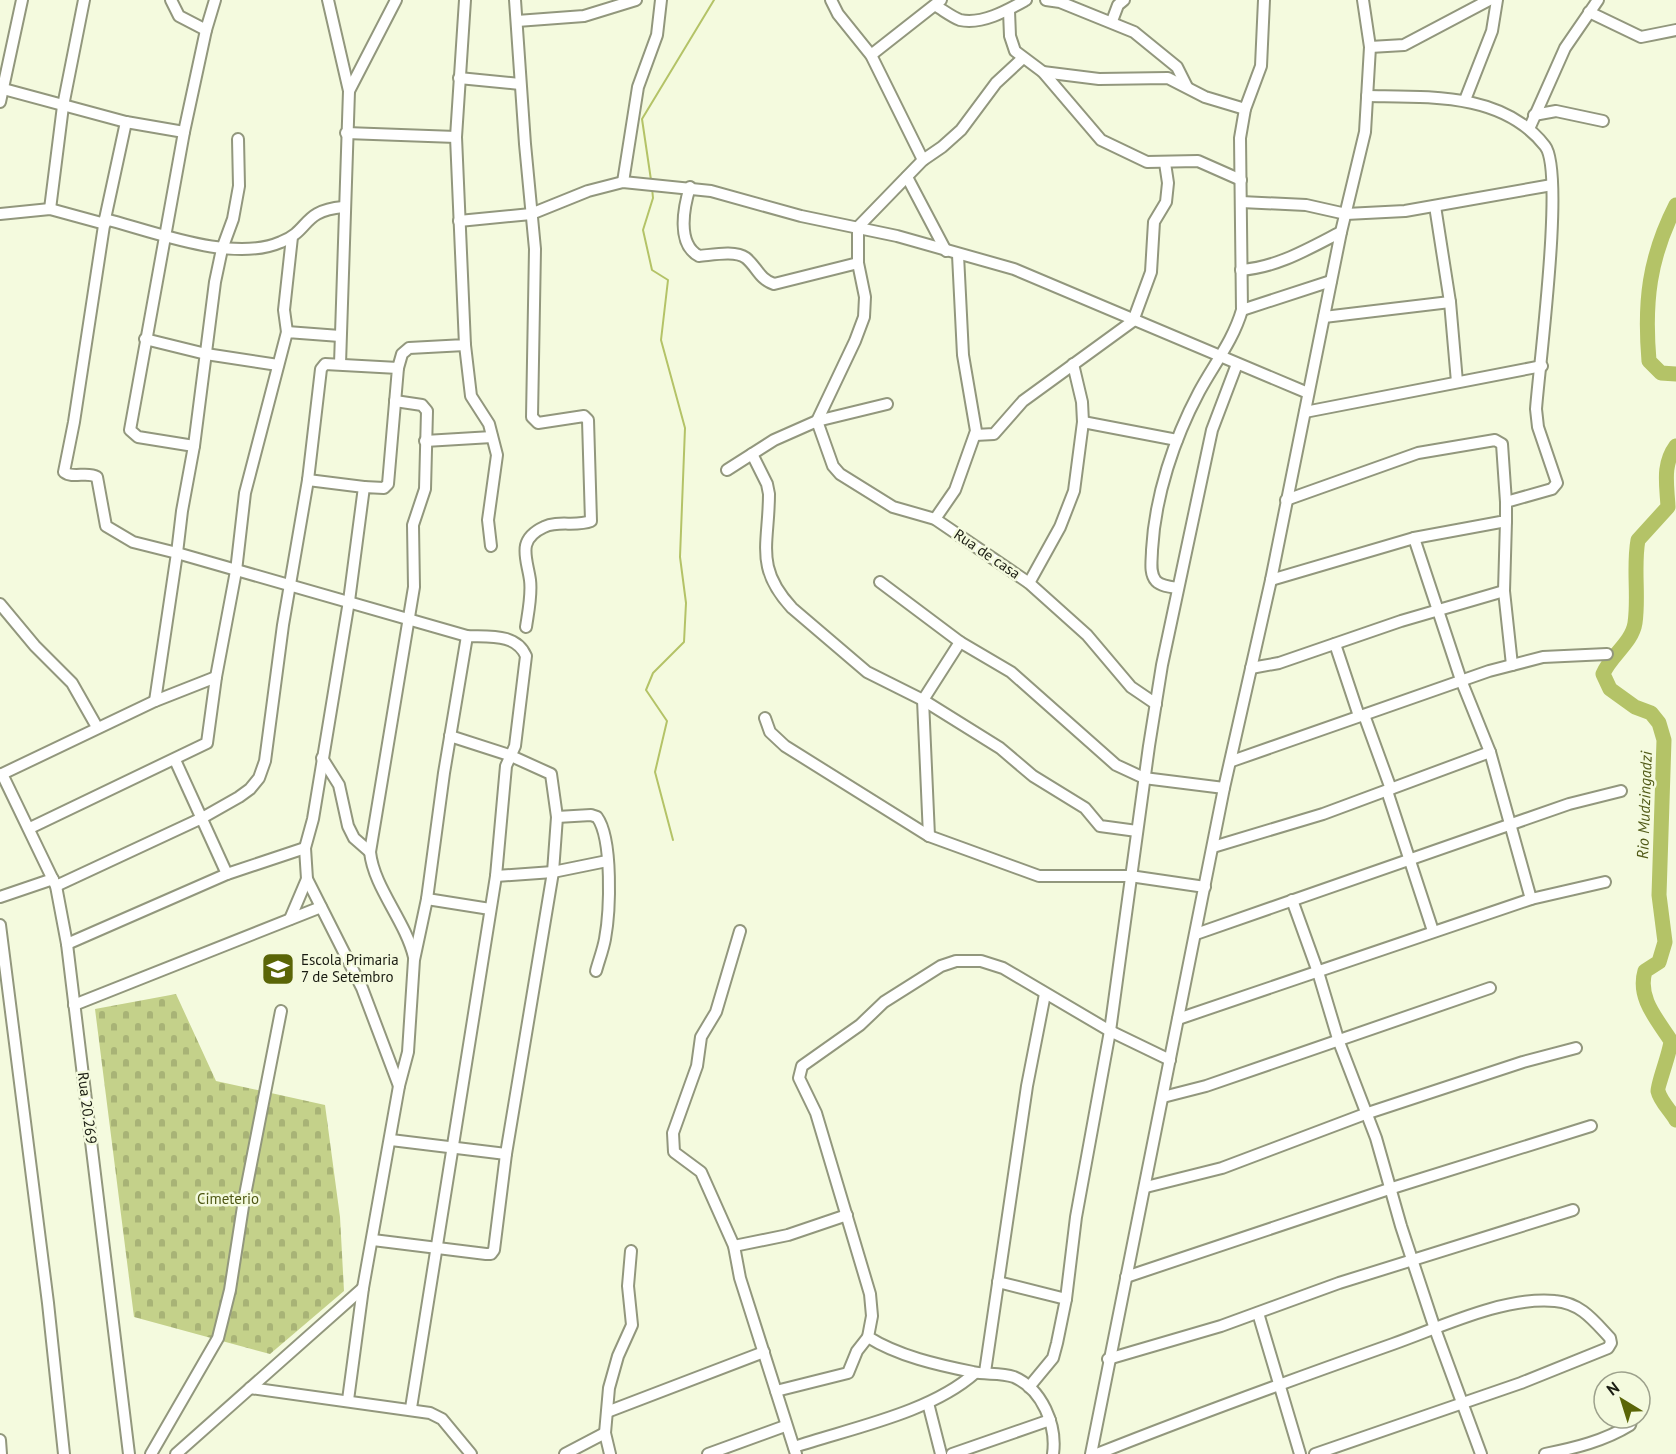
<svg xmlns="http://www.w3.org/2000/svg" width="1676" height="1454" viewBox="0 0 1676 1454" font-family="'PT Sans',sans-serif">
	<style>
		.cemetery { fill: url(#cemetery-stones) }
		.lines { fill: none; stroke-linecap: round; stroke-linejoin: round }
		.stream { stroke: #b4c367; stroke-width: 2 }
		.river { stroke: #b4c367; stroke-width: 15 }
		.minor-casing { stroke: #92977d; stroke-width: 14 }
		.minor { stroke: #fff; stroke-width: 10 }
		.labels { text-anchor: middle; stroke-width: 5; stroke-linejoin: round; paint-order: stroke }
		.street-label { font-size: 15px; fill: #1a1c12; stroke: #f4fade }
		.poi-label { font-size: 15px; fill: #1a1c12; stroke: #f4fade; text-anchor: start }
		.park-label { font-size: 15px; fill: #4f5815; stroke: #f4fade }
		.water-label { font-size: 16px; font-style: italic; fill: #525b18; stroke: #f4fade }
	</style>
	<defs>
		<pattern id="cemetery-stones" width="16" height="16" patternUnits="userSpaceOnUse" patternTransform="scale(1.5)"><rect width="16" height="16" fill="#c4d18a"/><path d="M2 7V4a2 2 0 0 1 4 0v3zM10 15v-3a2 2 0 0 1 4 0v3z" fill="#a8b376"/></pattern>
	</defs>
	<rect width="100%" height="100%" fill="#f4fade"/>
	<!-- cemetery -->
	<path class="cemetery" d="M176,994l40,87 109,24 15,112 4,74 -74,63 -136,-37 -39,-308z"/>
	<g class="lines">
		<!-- stream -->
		<g class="stream">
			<path d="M651,180l-9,-61 72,-119"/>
			<path d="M652,188l1,10 -10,32 9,40 16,10 -7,60 24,88 -5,129 6,46 -2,39 -31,31 -7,17 21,31 -12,51 18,68"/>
		</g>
		<!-- river -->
		<g class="river">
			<path d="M1676,205c-27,53 -32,97 -27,156l12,12 15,1"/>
			<path d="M1676,446c-14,19 -9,39 -8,61l-30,33c-5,27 1,56 -3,83 -3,20 -25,33 -32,51l7,15 25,18 16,6 8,10 5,17 -5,155 6,47 -6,20 -14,9c-8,27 12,48 26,70 -1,12 -14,45 -13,50 2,10 13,20 18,29"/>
		</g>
		<!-- minor casing -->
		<g class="minor-casing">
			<g id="minor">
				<path d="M171,0l8,16 27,14"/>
				<path d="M328,0l21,91 -9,273"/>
				<path d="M515,0l10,144 10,105 -3,168 6,6 46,-7 4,4 3,101c-15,6 -33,-1 -47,6 -28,13 -17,31 -14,53 2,15 -2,33 -4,47"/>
				<path d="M831,0l7,14 33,41 52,105"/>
				<path d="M1046,0l14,2 74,30 43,35 10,20"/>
				<path d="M936,6c7,4 16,11 24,14 22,5 48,-10 66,-20"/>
				<path d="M1009,11l1,25 5,15 28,21 58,68 46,22 51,-1 43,19"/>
				<path d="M1589,12l52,25 35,-7"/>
				<path d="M517,21l67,-5 52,-16"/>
				<path d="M1112,21l6,-16 6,-5"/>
				<path d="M1370,47l34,-2 85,-45"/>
				<path d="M871,55l70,-55"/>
				<path d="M1023,58l-27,25 -35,47 -19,17 -19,13 -65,67v36l7,34 -1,20 -9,24 -38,80 16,45 7,8 53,33 42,12 94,64 58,52 44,52 25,17"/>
				<path d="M1043,72l56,7 69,-1 37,19 40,12"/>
				<path d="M459,78l61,6"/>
				<path d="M0,88l126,34 58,10"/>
				<path d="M349,91l47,-91"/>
				<path d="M1465,100l27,-69 5,-31"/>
				<path d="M0,102l22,-102"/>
				<path d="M1534,115l22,-4 47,10"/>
				<path d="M126,122l-21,97 -31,203 -10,50c9,7 23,-1 33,5l9,49 27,16 44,11 -22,148"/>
				<path d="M1529,129l36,-81 33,-48"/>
				<path d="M346,133l110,4"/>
				<path d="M238,139l1,47 -6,33 -11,30 -7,33 -21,164 -12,65 -5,42 290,83c22,1 49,-3 59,20l-11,90 -9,20 -10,110 -85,532"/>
				<path d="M907,177l39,74"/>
				<path d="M623,182l15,-95 19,-52 4,-35"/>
				<path d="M690,187c-6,19 -14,57 9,69 13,-1 36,-6 47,2 11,9 13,21 28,26l84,-21"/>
				<path d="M1241,202l65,3 40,9 59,-3 147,-26"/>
				<path d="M1435,206l15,96 7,80"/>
				<path d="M50,209l13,-103 21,-106"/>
				<path d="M0,214l50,-5 55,15"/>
				<path d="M105,219c50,13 128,44 176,23 30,-12 20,-31 62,-35"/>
				<path d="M459,221l72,-7 57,-23 35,-9 88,9 90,25 96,20 117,33 294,124"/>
				<path d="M1241,270c37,-3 67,-21 100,-38"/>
				<path d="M1242,310l89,-29"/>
				<path d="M1324,317l126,-15"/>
				<path d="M287,332l-3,-22 8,-73"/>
				<path d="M145,339l61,15 72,11"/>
				<path d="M465,345l6,51 18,28 8,31 -9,65 3,26"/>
				<path d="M398,368l4,-14 7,-6 56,-3 -9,-208 9,-137"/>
				<path d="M395,401l27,4 5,6 -2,78 -12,36 1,62 -44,265c4,36 35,68 44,105"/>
				<path d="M1305,412l237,-46"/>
				<path d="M1083,422l94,18"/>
				<path d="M975,435l19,-1 29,-33 110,-80 18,-49 3,-50 12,-20 2,-19 -3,-20"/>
				<path d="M425,441l67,-4"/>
				<path d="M194,446l-56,-9 -8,-7 54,-298 22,-102 9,-30"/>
				<path d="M752,454l15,30 2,10c0,50 -15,73 23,114l75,64 56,28 77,48 33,28 52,32 15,18 37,5"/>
				<path d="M727,470l47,-30 43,-19 70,-17"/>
				<path d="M308,480l56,7"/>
				<path d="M1286,500l132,-47 77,-13 7,4 4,58"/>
				<path d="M935,519l20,-29 21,-59 -13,-76 -5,-100"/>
				<path d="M1506,521l-2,70 8,74"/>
				<path d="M1414,538l47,142 29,72 41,147"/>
				<path d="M1271,580l143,-42 92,-17v-19l46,-13 5,-6 -19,-56 -2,-18c3,-42 29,-238 9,-263 -42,-54 -117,-49 -178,-50"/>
				<path d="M880,582l80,60 51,30 105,93 28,13 80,10"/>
				<path d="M1029,583l31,-56 14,-36 9,-69 -1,-20 -9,-38"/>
				<path d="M1177,588c-7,-1 -16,-2 -21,-7 -7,-8 -4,-21 -4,-31 3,-54 22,-111 47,-158 15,-28 34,-51 43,-82l-2,-172 5,-29 16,-43 3,-66"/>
				<path d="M0,604l35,42 37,37 25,44"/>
				<path d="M1335,644l24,72"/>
				<path d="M1251,668l28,-5 122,-42 103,-30"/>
				<path d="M1364,715l27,74"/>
				<path d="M765,718l5,14 15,14 144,90 110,40h91l75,11"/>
				<path d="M322,758l17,27 9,41 6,12 16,14"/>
				<path d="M175,760l52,114"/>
				<path d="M1232,761l257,-90 54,-14 64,-3"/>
				<path d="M2,774l54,112 11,58 62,510"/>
				<path d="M0,775l155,-74 61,-24"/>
				<path d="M1387,791l46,140"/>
				<path d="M557,817l34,-2 6,2c16,22 13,95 8,122 -2,11 -6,21 -9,32"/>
				<path d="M30,828l177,-85 9,-66 20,-106 9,-78 42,-161 53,4"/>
				<path d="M929,836l-6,-136 37,-58"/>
				<path d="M1213,847l110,-33 167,-62"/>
				<path d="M496,876l57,-4 54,-11"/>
				<path d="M56,886l146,-68 37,-21 11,-8 9,-11 6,-17 18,-136 25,-145 13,-111 4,-5 73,4 -10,116 -4,4 -20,-1 -15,114 -36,218 -8,29 2,31 55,109 37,98"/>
				<path d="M0,897l53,-18"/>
				<path d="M427,899l63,10"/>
				<path d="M1292,900l26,72 21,70 37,96 25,88 34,103 46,125"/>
				<path d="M290,919l17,-40"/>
				<path d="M0,925l48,378 16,151"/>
				<path d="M740,931l-24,81 -15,25 -4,29 -24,67 1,19 27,20 33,74 6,32 56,176"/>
				<path d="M1196,934l373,-130 52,-13"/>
				<path d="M67,944l160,-70 78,-26"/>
				<path d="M74,1005l247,-98"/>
				<path d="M1178,1019l353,-120 74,-17"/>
				<path d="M1163,1097l43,-11 284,-98"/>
				<path d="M391,1140l115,14"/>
				<path d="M1146,1187l76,-19 143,-54 158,-52 53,-14"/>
				<path d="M373,1240l113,14h5l3,-4 12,-96 47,-282 4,-55 -6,-43 -42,-19 -59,-19"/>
				<path d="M734,1246l54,-11 59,-20"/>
				<path d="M1126,1277l263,-88 202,-63"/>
				<path d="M998,1282l68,17"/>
				<path d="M1258,1313l42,141"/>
				<path d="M1108,1359l113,-33 118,-43 234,-73"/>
				<path d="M985,1372l42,-286 18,-92"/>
				<path d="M1029,1387l24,-29 4,-15 9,-44 10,-82 34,-186 39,-285 13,-81 50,-235 25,-66"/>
				<path d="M250,1388l180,25 12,6 29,35"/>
				<path d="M776,1391l72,-18 9,-22 11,-14"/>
				<path d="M348,1400l15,-112 36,-202 9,-34 6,-92 13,-61 17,-126 23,-137"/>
				<path d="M928,1403l13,51"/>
				<path d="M607,1412l157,-60"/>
				<path d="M0,1440l1,14"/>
				<path d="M794,1447c57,-19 136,-34 181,-74"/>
				<path d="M151,1454l67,-116 12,-48 14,-90 37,-189"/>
				<path d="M176,1454l187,-166"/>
				<path d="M565,1454l40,-21"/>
				<path d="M610,1454l-5,-21 4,-45 9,-32 14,-31 -4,-39 3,-35"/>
				<path d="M708,1454l77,-28"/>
				<path d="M952,1454l98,-34"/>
				<path d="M1053,1454c4,-29 -11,-65 -39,-77 -14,-5 -28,-2 -41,-5 -35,-7 -75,-16 -105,-35l4,-21 -2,-22 -54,-181 -17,-35 3,-12 58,-41 24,-23 57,-36 15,-5h25l22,7 107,63 60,29"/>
				<path d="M1091,1454l133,-666 47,-208 70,-348 24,-100 5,-85 -7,-47"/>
				<path d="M1097,1454c98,-39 197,-75 296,-110 48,-17 112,-48 162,-43 26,2 39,20 55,37l1,5 -3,5 -87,35 -206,71"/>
				<path d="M1545,1454c30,-6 59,-13 85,-29l2,-7"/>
			</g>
		</g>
		<!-- minor -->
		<use href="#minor" class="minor"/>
	</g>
	<!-- icons -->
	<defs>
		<g id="school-square" transform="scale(1.725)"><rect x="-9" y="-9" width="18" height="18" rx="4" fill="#5a6507" stroke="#f4fade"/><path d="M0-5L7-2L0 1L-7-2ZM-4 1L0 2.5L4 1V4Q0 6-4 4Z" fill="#fff"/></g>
	</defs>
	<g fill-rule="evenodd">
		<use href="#school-square" x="278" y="969"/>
	</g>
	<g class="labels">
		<!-- street labels -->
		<g class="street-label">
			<text transform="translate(987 554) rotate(34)" y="5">Rua de casa</text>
			<text transform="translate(87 1108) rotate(83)" y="5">Rua 20.269</text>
		</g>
		<!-- poi labels -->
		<g class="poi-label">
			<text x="301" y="965">Escola Primaria<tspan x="301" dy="17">7 de Setembro</tspan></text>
		</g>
		<!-- park labels -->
		<g class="park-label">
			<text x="228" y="1204">Cimeterio</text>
		</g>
		<!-- water labels -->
		<g class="water-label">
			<text transform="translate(1644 805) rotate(-88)" y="6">Rio Mudzingadzi</text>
		</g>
	</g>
	<!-- north arrow -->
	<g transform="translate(1622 1400) rotate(322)"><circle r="28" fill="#f4fade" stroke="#9da18c" stroke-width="1.5"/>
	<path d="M0-4.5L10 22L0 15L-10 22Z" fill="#5a6507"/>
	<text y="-9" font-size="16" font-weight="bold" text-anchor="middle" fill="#1a1c12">N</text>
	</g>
</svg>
